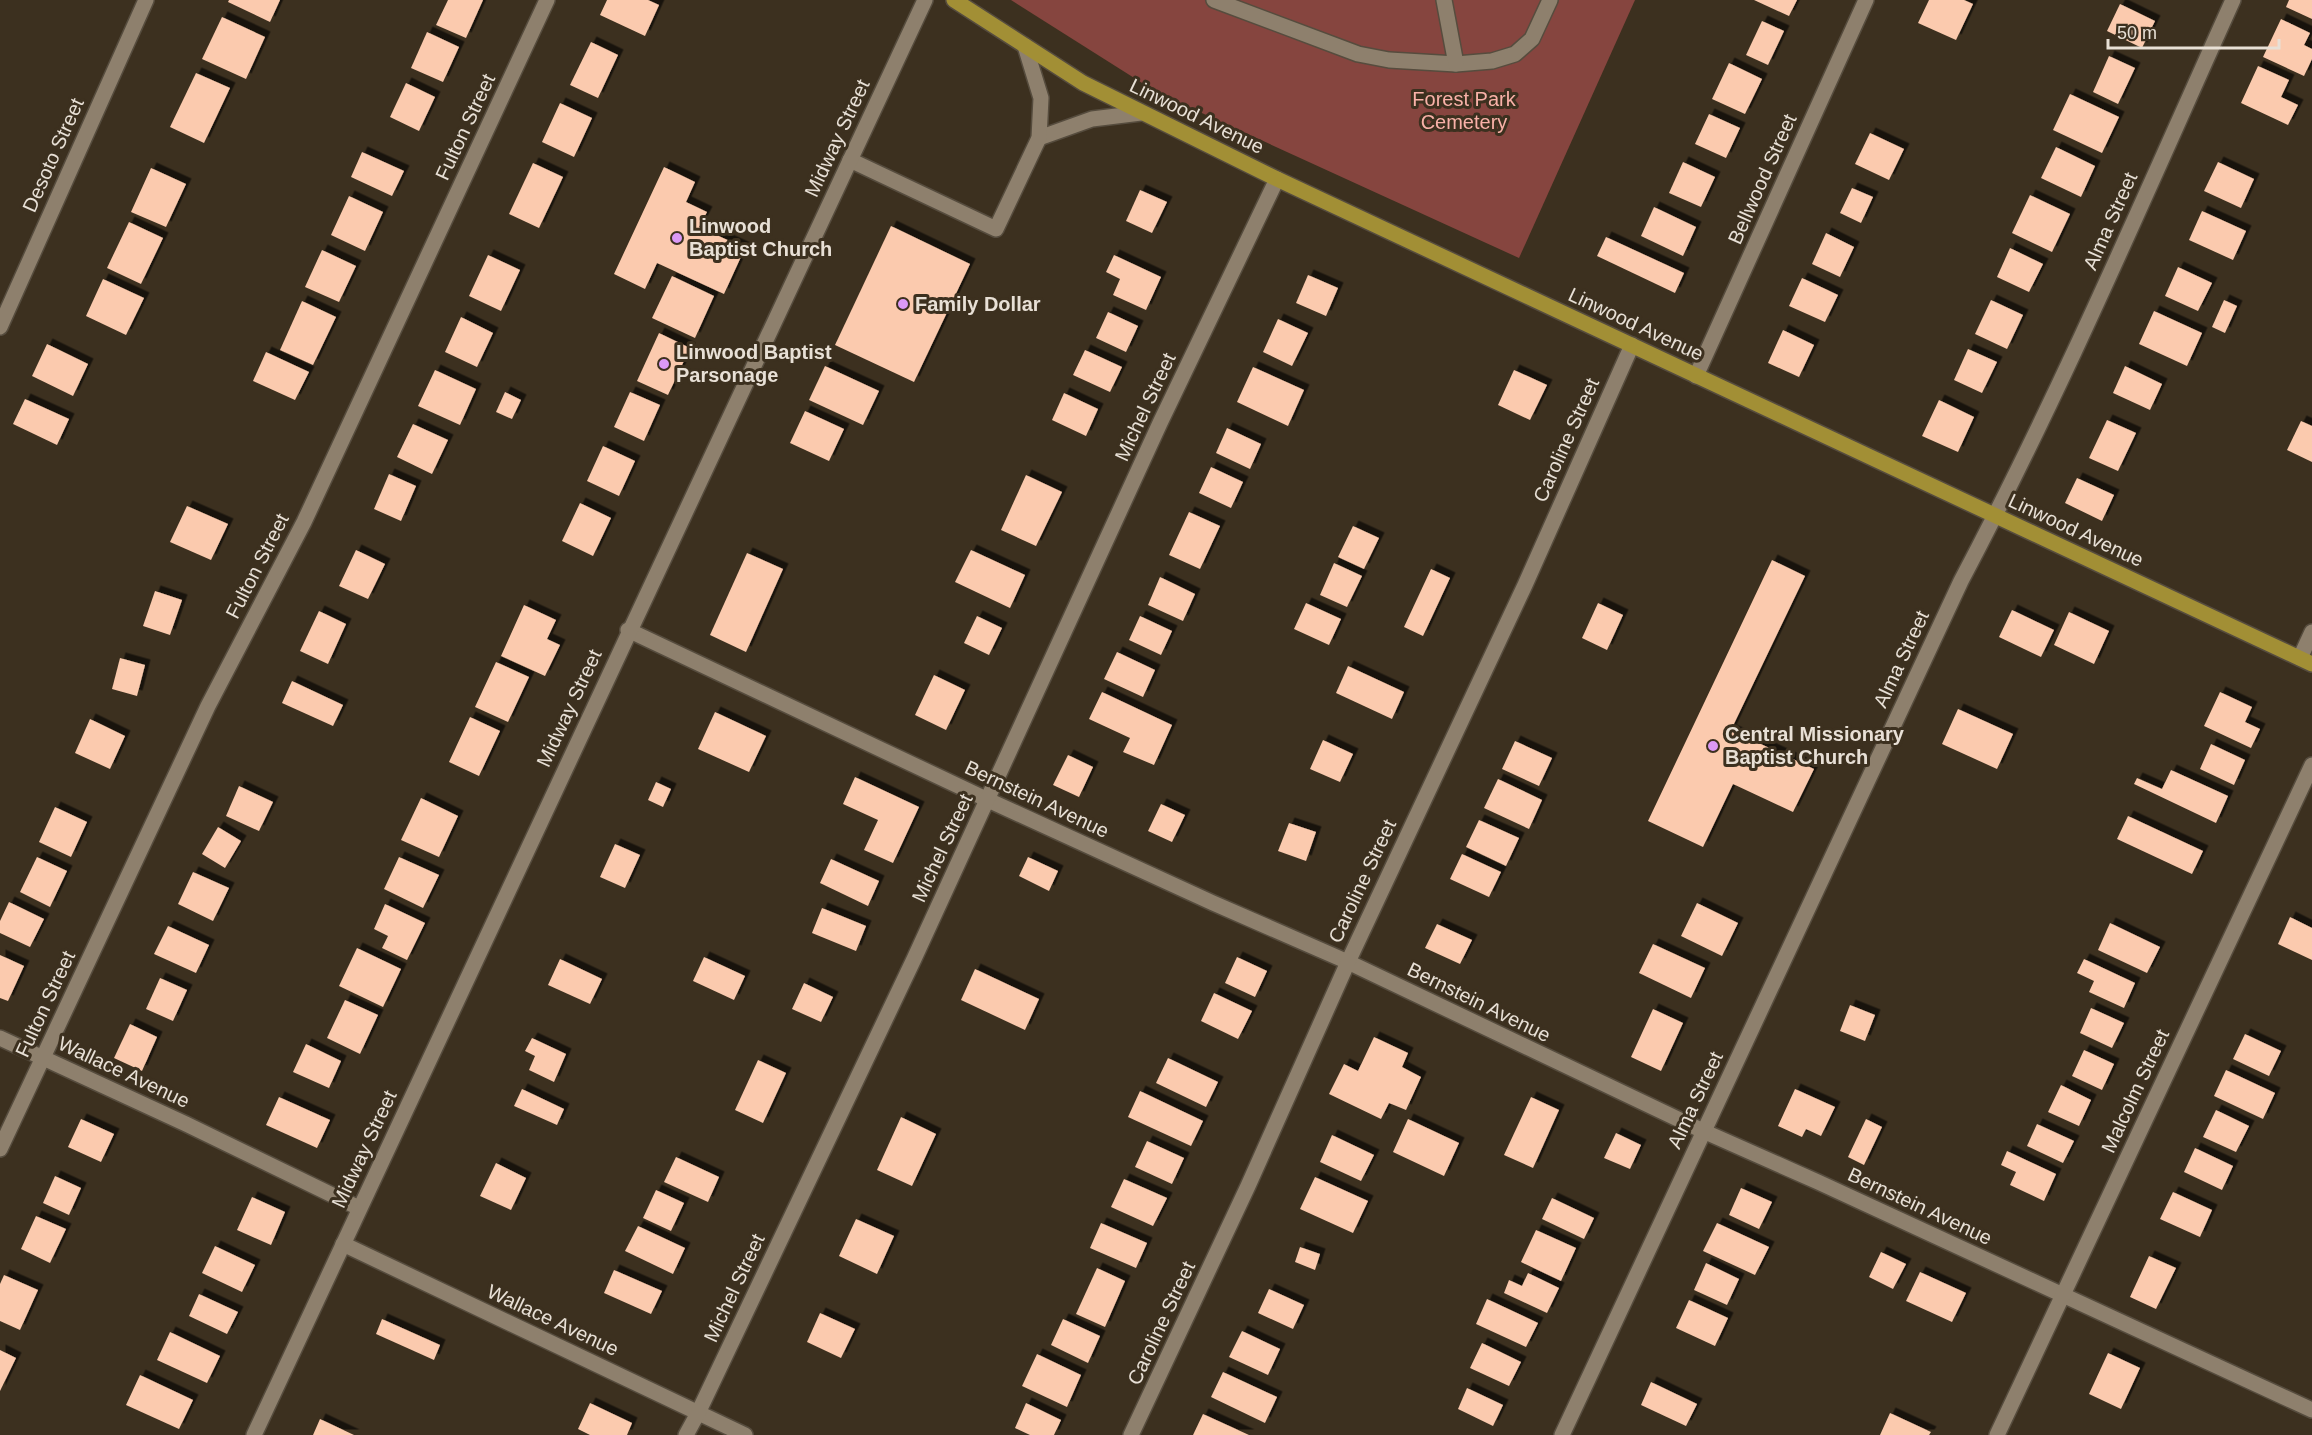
<svg xmlns="http://www.w3.org/2000/svg" width="2312" height="1435" viewBox="0 0 2312 1435" font-family="Helvetica,sans-serif">
  <style>
    .green { fill: #86453f }
    .building { fill: #fbcaae; filter: url(#shadow) }
    .lines { fill: none; stroke-linecap: round; stroke-linejoin: round }
    .minor-casing { stroke: #564c3e; stroke-width: 18 }
    .major-casing { stroke: #564c3e; stroke-width: 18 }
    .minor { stroke: #8e806d; stroke-width: 15 }
    .major { stroke: #a28f35; stroke-width: 15 }
    .poi-dot { fill: #db99f6; stroke: #3c301f; stroke-width: 2 }
    .labels { text-anchor: middle; dominant-baseline: central; stroke-width: 6; stroke-linejoin: round; paint-order: stroke }
    .park-label { font-size: 20px; fill: #f9b1a8; stroke: #3c301f }
    .street-label { font-size: 20px; fill: #e8e0d6; stroke: #3c301f }
    .poi-label { font-size: 20px; font-weight: bold; fill: #e8e0d6; stroke: #3c301f; text-anchor: start }
  </style>
  <defs>
    <filter id="shadow"><feDropShadow dx="5.5" dy="-5.5" stdDeviation="0" flood-color="#0009"/></filter>
  </defs>
  <rect width="100%" height="100%" fill="#3c301f"/>
  <polygon class="green" points="1011,0 1635,0 1519,258 1158,93"/>
  <g class="building">
    <polygon points="229,0 280,0 270,22 228,2"/>
    <polygon points="448,0 483,0 466,38 436,25"/>
    <polygon points="607,0 648,0 659,5 645,36 600,15"/>
    <polygon points="1754,0 1797,0 1789,16"/>
    <polygon points="1929,0 1964,0 1973,4 1956,40 1918,23"/>
    <polygon points="2289,0 2312,0 2312,19 2286,7"/>
    <polygon points="2120,4 2155,21 2142,48 2107,31"/>
    <polygon points="222,17 265,37 246,79 202,59"/>
    <polygon points="2281,19 2310,33 2304,45 2312,49 2312,59 2304,76 2263,57"/>
    <polygon points="1762,21 1784,31 1768,65 1746,55"/>
    <polygon points="427,32 459,47 443,82 411,68"/>
    <polygon points="591,42 618,55 598,98 570,85"/>
    <polygon points="2109,56 2135,68 2118,104 2093,92"/>
    <polygon points="1729,63 1762,79 1745,114 1712,99"/>
    <polygon points="2258,66 2289,80 2281,97 2298,105 2288,125 2241,103"/>
    <polygon points="196,73 230,88 204,143 170,127"/>
    <polygon points="406,83 435,97 419,131 390,117"/>
    <polygon points="2070,94 2119,117 2102,153 2053,130"/>
    <polygon points="560,103 592,118 574,157 542,142"/>
    <polygon points="1709,114 1740,128 1726,158 1695,144"/>
    <polygon points="1870,133 1904,149 1889,180 1855,164"/>
    <polygon points="2056,147 2095,166 2081,197 2041,178"/>
    <polygon points="362,152 404,171 392,196 351,177"/>
    <polygon points="1683,162 1715,177 1701,207 1669,193"/>
    <polygon points="2218,162 2254,179 2241,208 2204,191"/>
    <polygon points="533,163 563,177 539,228 509,214"/>
    <polygon points="664,167 695,182 686,202 707,212 699,227 745,248 724,294 657,263 645,289 614,274"/>
    <polygon points="151,168 186,184 166,227 131,212"/>
    <polygon points="1852,188 1873,197 1861,223 1840,213"/>
    <polygon points="1140,190 1167,202 1152,233 1126,221"/>
    <polygon points="2030,195 2070,214 2052,252 2012,233"/>
    <polygon points="349,196 383,212 365,251 331,235"/>
    <polygon points="1654,207 1696,227 1683,256 1641,236"/>
    <polygon points="2202,211 2246,231 2233,260 2189,240"/>
    <polygon points="129,222 163,238 141,284 107,268"/>
    <polygon points="891,226 970,264 914,382 835,345"/>
    <polygon points="1826,233 1854,247 1840,277 1812,264"/>
    <polygon points="1606,237 1684,273 1675,293 1597,256"/>
    <polygon points="2010,248 2043,264 2029,292 1997,277"/>
    <polygon points="322,250 356,266 339,302 305,287"/>
    <polygon points="488,255 520,270 501,311 469,296"/>
    <polygon points="1114,255 1161,277 1146,310 1113,295 1120,279 1106,272"/>
    <polygon points="2178,267 2212,283 2198,311 2165,296"/>
    <polygon points="1308,275 1338,288 1326,316 1296,303"/>
    <polygon points="672,276 714,296 695,338 652,318"/>
    <polygon points="1802,278 1838,295 1825,322 1789,306"/>
    <polygon points="103,279 144,298 126,335 86,316"/>
    <polygon points="1991,300 2023,315 2007,349 1975,334"/>
    <polygon points="2224,300 2237,306 2225,333 2212,327"/>
    <polygon points="302,301 336,317 313,365 280,350"/>
    <polygon points="2154,311 2202,333 2187,366 2139,344"/>
    <polygon points="1108,312 1138,326 1126,352 1096,338"/>
    <polygon points="461,317 493,333 477,367 445,352"/>
    <polygon points="1278,319 1308,333 1292,366 1263,352"/>
    <polygon points="1783,330 1814,345 1799,377 1768,363"/>
    <polygon points="659,333 690,348 668,395 637,381"/>
    <polygon points="47,344 88,364 73,396 32,376"/>
    <polygon points="1968,349 1997,362 1982,393 1954,380"/>
    <polygon points="1085,350 1122,367 1110,392 1073,375"/>
    <polygon points="266,352 309,372 295,400 253,381"/>
    <polygon points="825,366 879,391 863,425 809,400"/>
    <polygon points="2125,366 2162,384 2150,410 2113,393"/>
    <polygon points="1253,367 1304,390 1288,426 1237,402"/>
    <polygon points="435,370 476,389 460,425 418,406"/>
    <polygon points="1514,370 1547,385 1530,420 1498,405"/>
    <polygon points="505,392 521,400 512,419 496,412"/>
    <polygon points="630,392 660,405 644,441 614,427"/>
    <polygon points="1064,393 1098,409 1086,436 1052,420"/>
    <polygon points="25,399 69,419 57,445 13,424"/>
    <polygon points="1939,400 1974,417 1958,452 1922,436"/>
    <polygon points="805,411 844,429 829,461 790,443"/>
    <polygon points="2107,420 2136,433 2118,471 2089,458"/>
    <polygon points="2301,421 2312,426 2312,462 2287,450"/>
    <polygon points="413,424 448,440 432,474 397,457"/>
    <polygon points="1227,428 1261,444 1250,469 1216,453"/>
    <polygon points="603,446 635,461 619,496 587,481"/>
    <polygon points="1211,467 1243,482 1231,508 1199,493"/>
    <polygon points="389,474 416,486 401,521 374,509"/>
    <polygon points="1026,475 1062,492 1036,546 1001,530"/>
    <polygon points="2077,478 2114,495 2102,521 2065,503"/>
    <polygon points="580,503 611,518 593,556 562,541"/>
    <polygon points="187,506 228,524 211,560 170,542"/>
    <polygon points="1189,512 1220,526 1200,569 1169,555"/>
    <polygon points="1353,526 1379,538 1364,569 1338,557"/>
    <polygon points="356,550 385,564 368,599 339,586"/>
    <polygon points="971,550 1025,575 1010,608 955,582"/>
    <polygon points="747,553 783,569 746,652 710,635"/>
    <polygon points="1772,560 1805,576 1731,730 1814,769 1793,812 1733,784 1703,847 1648,821"/>
    <polygon points="1334,563 1362,576 1347,607 1320,595"/>
    <polygon points="1431,569 1450,578 1423,636 1404,627"/>
    <polygon points="1160,577 1195,594 1183,621 1148,605"/>
    <polygon points="155,591 182,600 170,635 143,626"/>
    <polygon points="1306,603 1341,619 1329,645 1294,629"/>
    <polygon points="1598,603 1623,615 1607,650 1582,638"/>
    <polygon points="524,605 556,620 547,639 560,645 545,676 501,656"/>
    <polygon points="2012,610 2054,630 2041,657 1999,637"/>
    <polygon points="319,611 346,624 328,664 300,651"/>
    <polygon points="2069,612 2109,631 2094,664 2054,645"/>
    <polygon points="977,616 1002,628 989,655 964,643"/>
    <polygon points="1140,616 1172,631 1161,655 1129,640"/>
    <polygon points="1117,652 1155,670 1143,697 1104,679"/>
    <polygon points="120,658 145,665 137,696 112,689"/>
    <polygon points="496,662 529,677 508,722 475,707"/>
    <polygon points="1348,666 1404,692 1392,719 1336,693"/>
    <polygon points="934,675 965,690 946,730 915,715"/>
    <polygon points="292,681 343,705 333,726 282,703"/>
    <polygon points="1102,692 1172,725 1154,765 1123,752 1130,738 1089,719"/>
    <polygon points="2220,692 2252,707 2245,722 2260,729 2251,748 2204,726"/>
    <polygon points="1958,709 2013,734 1997,769 1942,744"/>
    <polygon points="715,712 766,736 749,772 698,749"/>
    <polygon points="470,717 500,731 479,776 449,762"/>
    <polygon points="90,719 125,736 110,769 75,753"/>
    <polygon points="1323,740 1353,754 1340,782 1310,769"/>
    <polygon points="1515,741 1552,758 1539,786 1502,769"/>
    <polygon points="2211,744 2245,760 2234,785 2200,769"/>
    <polygon points="1068,755 1093,767 1079,797 1053,785"/>
    <polygon points="2171,770 2228,796 2216,823 2134,784 2137,778 2162,789"/>
    <polygon points="855,777 919,807 893,863 864,850 878,820 843,804"/>
    <polygon points="1498,779 1542,800 1529,829 1484,808"/>
    <polygon points="656,782 671,789 663,807 648,800"/>
    <polygon points="239,786 273,802 259,831 226,816"/>
    <polygon points="421,798 458,816 439,857 401,840"/>
    <polygon points="1161,804 1185,815 1172,842 1148,831"/>
    <polygon points="55,807 87,822 71,857 39,842"/>
    <polygon points="2128,816 2203,851 2192,874 2117,839"/>
    <polygon points="1479,820 1519,838 1506,866 1466,847"/>
    <polygon points="1289,823 1316,832 1306,861 1278,851"/>
    <polygon points="218,827 241,841 225,868 202,854"/>
    <polygon points="615,844 640,855 625,888 600,877"/>
    <polygon points="1462,854 1501,872 1489,897 1450,879"/>
    <polygon points="37,857 67,871 50,907 20,892"/>
    <polygon points="399,857 439,875 423,908 384,889"/>
    <polygon points="1028,857 1058,871 1049,891 1019,876"/>
    <polygon points="831,859 879,881 868,906 820,883"/>
    <polygon points="193,872 229,888 213,921 178,904"/>
    <polygon points="9,902 44,919 30,947 0,933 0,921"/>
    <polygon points="1697,903 1738,923 1722,956 1681,936"/>
    <polygon points="385,904 425,923 407,960 382,948 388,936 374,929"/>
    <polygon points="822,908 866,926 856,951 812,933"/>
    <polygon points="2290,917 2312,928 2312,960 2278,944"/>
    <polygon points="2110,923 2160,947 2147,973 2098,950"/>
    <polygon points="1437,924 1472,940 1460,964 1425,948"/>
    <polygon points="168,926 209,945 196,973 154,954"/>
    <polygon points="1653,944 1705,968 1691,998 1639,973"/>
    <polygon points="357,948 401,969 383,1007 339,986"/>
    <polygon points="0,955 24,966 8,1001 0,998"/>
    <polygon points="704,957 745,976 734,1000 693,981"/>
    <polygon points="1237,957 1267,971 1255,997 1225,983"/>
    <polygon points="560,959 602,979 590,1004 548,985"/>
    <polygon points="2084,959 2135,983 2124,1008 2089,992 2094,981 2077,973"/>
    <polygon points="975,969 1039,999 1025,1030 961,1000"/>
    <polygon points="160,978 187,990 173,1021 146,1009"/>
    <polygon points="804,983 833,997 821,1022 792,1009"/>
    <polygon points="1214,993 1252,1011 1238,1039 1201,1021"/>
    <polygon points="345,1000 378,1015 360,1054 327,1038"/>
    <polygon points="1850,1005 1875,1015 1865,1041 1840,1031"/>
    <polygon points="2091,1008 2124,1023 2112,1048 2080,1033"/>
    <polygon points="1653,1009 1683,1023 1661,1071 1631,1057"/>
    <polygon points="130,1024 157,1037 142,1071 114,1058"/>
    <polygon points="2245,1034 2281,1051 2269,1076 2233,1059"/>
    <polygon points="1374,1037 1408,1053 1402,1067 1421,1077 1406,1110 1389,1103 1381,1119 1329,1094 1344,1064 1358,1071"/>
    <polygon points="532,1038 566,1054 554,1082 529,1070 535,1056 525,1051"/>
    <polygon points="306,1044 341,1061 329,1088 293,1072"/>
    <polygon points="2084,1050 2114,1064 2102,1090 2072,1076"/>
    <polygon points="1168,1058 1218,1082 1206,1107 1156,1083"/>
    <polygon points="758,1060 786,1073 763,1123 735,1110"/>
    <polygon points="2226,1070 2275,1093 2263,1119 2214,1096"/>
    <polygon points="2061,1085 2091,1100 2079,1126 2048,1112"/>
    <polygon points="522,1089 564,1109 557,1125 514,1106"/>
    <polygon points="1795,1089 1835,1107 1821,1136 1806,1129 1802,1137 1778,1126"/>
    <polygon points="1140,1091 1203,1121 1191,1146 1128,1117"/>
    <polygon points="279,1097 330,1120 317,1148 266,1125"/>
    <polygon points="1531,1097 1559,1110 1533,1168 1504,1155"/>
    <polygon points="2216,1110 2249,1126 2236,1152 2203,1137"/>
    <polygon points="901,1117 936,1134 912,1186 877,1170"/>
    <polygon points="81,1119 114,1134 101,1162 68,1147"/>
    <polygon points="1408,1119 1459,1143 1444,1176 1393,1152"/>
    <polygon points="1866,1119 1882,1127 1864,1165 1848,1157"/>
    <polygon points="2037,1124 2074,1141 2063,1163 2027,1146"/>
    <polygon points="1616,1133 1641,1145 1630,1169 1604,1158"/>
    <polygon points="1332,1135 1374,1155 1361,1181 1320,1162"/>
    <polygon points="1147,1141 1184,1158 1172,1184 1135,1167"/>
    <polygon points="2195,1148 2233,1166 2222,1190 2184,1172"/>
    <polygon points="2007,1151 2056,1174 2044,1201 2010,1185 2016,1172 2001,1165"/>
    <polygon points="676,1157 719,1177 708,1202 664,1182"/>
    <polygon points="496,1163 526,1178 511,1210 480,1196"/>
    <polygon points="55,1176 81,1188 69,1215 43,1203"/>
    <polygon points="1315,1177 1368,1201 1353,1233 1300,1209"/>
    <polygon points="1124,1179 1167,1198 1153,1226 1111,1207"/>
    <polygon points="1741,1188 1772,1202 1759,1229 1729,1215"/>
    <polygon points="656,1190 684,1203 671,1231 643,1218"/>
    <polygon points="2173,1192 2212,1210 2200,1237 2160,1219"/>
    <polygon points="252,1197 285,1212 271,1245 237,1230"/>
    <polygon points="1552,1198 1594,1218 1584,1239 1542,1219"/>
    <polygon points="36,1216 66,1229 50,1263 21,1249"/>
    <polygon points="856,1219 894,1236 877,1274 839,1256"/>
    <polygon points="1101,1223 1147,1243 1136,1268 1090,1248"/>
    <polygon points="1717,1223 1769,1247 1755,1275 1703,1251"/>
    <polygon points="638,1226 685,1248 673,1274 625,1251"/>
    <polygon points="1536,1230 1576,1248 1561,1281 1521,1262"/>
    <polygon points="215,1246 255,1265 242,1292 202,1273"/>
    <polygon points="1300,1247 1320,1254 1315,1270 1295,1262"/>
    <polygon points="1881,1252 1906,1264 1893,1289 1869,1277"/>
    <polygon points="2149,1256 2176,1268 2156,1309 2130,1297"/>
    <polygon points="1706,1263 1739,1279 1727,1305 1694,1290"/>
    <polygon points="1097,1268 1125,1281 1105,1327 1076,1314"/>
    <polygon points="614,1270 662,1291 651,1314 604,1293"/>
    <polygon points="1920,1272 1966,1293 1952,1322 1906,1301"/>
    <polygon points="1528,1273 1559,1288 1547,1313 1504,1293 1509,1280 1522,1286"/>
    <polygon points="4,1275 38,1290 20,1330 0,1321 0,1284"/>
    <polygon points="1269,1289 1304,1305 1293,1329 1258,1313"/>
    <polygon points="199,1294 238,1312 227,1334 189,1316"/>
    <polygon points="1487,1299 1538,1323 1526,1347 1476,1324"/>
    <polygon points="1689,1300 1728,1318 1715,1346 1676,1328"/>
    <polygon points="820,1313 855,1329 841,1358 807,1342"/>
    <polygon points="382,1319 440,1345 434,1360 376,1334"/>
    <polygon points="1063,1319 1100,1336 1088,1363 1051,1345"/>
    <polygon points="1242,1331 1280,1349 1268,1375 1229,1357"/>
    <polygon points="170,1332 220,1356 207,1383 157,1360"/>
    <polygon points="1482,1343 1521,1362 1509,1386 1470,1368"/>
    <polygon points="0,1350 16,1358 0,1391"/>
    <polygon points="2108,1353 2140,1368 2121,1409 2089,1394"/>
    <polygon points="1037,1354 1081,1375 1067,1407 1022,1386"/>
    <polygon points="1223,1372 1277,1397 1265,1423 1211,1397"/>
    <polygon points="140,1375 193,1400 179,1429 126,1405"/>
    <polygon points="1651,1382 1697,1404 1686,1426 1641,1405"/>
    <polygon points="1467,1388 1503,1405 1493,1426 1458,1409"/>
    <polygon points="590,1403 632,1423 627,1435 590,1435 578,1429"/>
    <polygon points="1026,1403 1061,1420 1054,1435 1030,1435 1015,1428"/>
    <polygon points="1890,1413 1931,1432 1929,1435 1880,1435"/>
    <polygon points="1203,1414 1249,1435 1193,1435"/>
    <polygon points="320,1419 354,1435 313,1435"/>
  </g>
  <g class="lines">
    <g class="minor-casing">
      <g id="minor">
        <polyline points="1214,0 1358,54 1389,60 1456,64 1492,61 1515,54 1532,39 1550,0"/>
        <polyline points="1444,0 1456,64"/>
        <polyline points="1039,138 1092,119 1141,113"/>
        <polyline points="850,160 996,229 1039,138 1041,98 1025,46"/>
        <polyline points="0,327 146,0"/>
        <polyline points="1696,376 1866,0"/>
        <polyline points="628,630 988,800 1213,903 1348,962 1703,1131 1818,1182 2312,1410"/>
        <polyline points="2300,658 2312,632"/>
        <polyline points="0,1038 186,1124 359,1208"/>
        <polyline points="0,1149 208,706 304,522 547,0"/>
        <polyline points="343,1244 745,1435"/>
        <polyline points="254,1435 925,0"/>
        <polyline points="686,1435 698,1413 914,959 1160,423 1277,179"/>
        <polyline points="1131,1435 1248,1186 1348,962 1525,585 1632,345"/>
        <path d="M1562,1435L1961,581C2061,392 2145,195 2233,0"/>
        <polyline points="1997,1435 2312,765"/>
      </g>
    </g>
    <g class="major-casing">
      <polyline id="major" points="954,0 1083,83 1277,179 2312,664"/>
    </g>
    <use href="#minor" class="minor"/>
    <use href="#major" class="major"/>
  </g>
  <g class="poi-dot">
    <circle cx="677" cy="238" r="6"/>
    <circle cx="903" cy="304" r="6"/>
    <circle cx="664" cy="364" r="6"/>
    <circle cx="1713" cy="746" r="6"/>
  </g>
  <g class="labels">
    <g class="park-label">
      <text x="1464" y="99">Forest Park<tspan x="1464" dy="23">Cemetery</tspan></text>
    </g>
    <g class="street-label">
      <text transform="translate(1197 116) rotate(26)">Linwood Avenue</text>
      <text transform="translate(465 127) rotate(-65)">Fulton Street</text>
      <text transform="translate(837 138) rotate(-65)">Midway Street</text>
      <text transform="translate(53 155) rotate(-66)">Desoto Street</text>
      <text transform="translate(1762 179) rotate(-66)">Bellwood Street</text>
      <text transform="translate(2110 221) rotate(-66)">Alma Street</text>
      <text transform="translate(1636 324) rotate(25)">Linwood Avenue</text>
      <text transform="translate(1145 407) rotate(-65)">Michel Street</text>
      <text transform="translate(1566 440) rotate(-66)">Caroline Street</text>
      <text transform="translate(2076 530) rotate(25)">Linwood Avenue</text>
      <text transform="translate(257 566) rotate(-63)">Fulton Street</text>
      <text transform="translate(1901 659) rotate(-65)">Alma Street</text>
      <text transform="translate(569 708) rotate(-65)">Midway Street</text>
      <text transform="translate(1037 799) rotate(25)">Bernstein Avenue</text>
      <text transform="translate(942 848) rotate(-65)">Michel Street</text>
      <text transform="translate(1362 881) rotate(-65)">Caroline Street</text>
      <text transform="translate(1479 1002) rotate(26)">Bernstein Avenue</text>
      <text transform="translate(45 1004) rotate(-65)">Fulton Street</text>
      <text transform="translate(124 1072) rotate(25)">Wallace Avenue</text>
      <text transform="translate(2135 1091) rotate(-65)">Malcolm Street</text>
      <text transform="translate(1695 1100) rotate(-65)">Alma Street</text>
      <text transform="translate(364 1149) rotate(-65)">Midway Street</text>
      <text transform="translate(1920 1206) rotate(25)">Bernstein Avenue</text>
      <text transform="translate(734 1288) rotate(-65)">Michel Street</text>
      <text transform="translate(553 1320) rotate(25)">Wallace Avenue</text>
      <text transform="translate(1161 1323) rotate(-65)">Caroline Street</text>
    </g>
    <g class="poi-label">
      <text x="689" y="226">Linwood<tspan x="689" dy="23">Baptist Church</tspan></text>
      <text x="915" y="304">Family Dollar</text>
      <text x="676" y="352">Linwood Baptist<tspan x="676" dy="23">Parsonage</tspan></text>
      <text x="1725" y="734">Central Missionary<tspan x="1725" dy="23">Baptist Church</tspan></text>
    </g>
  </g>
  <path d="M2108 39v9h171v-9" fill="none" stroke="#e8e0d6" stroke-width="3"/>
  <text x="2117" y="39" font-size="18" fill="#e8e0d6" stroke="#3c301f" stroke-width="4.5" paint-order="stroke">50 m</text>
</svg>
